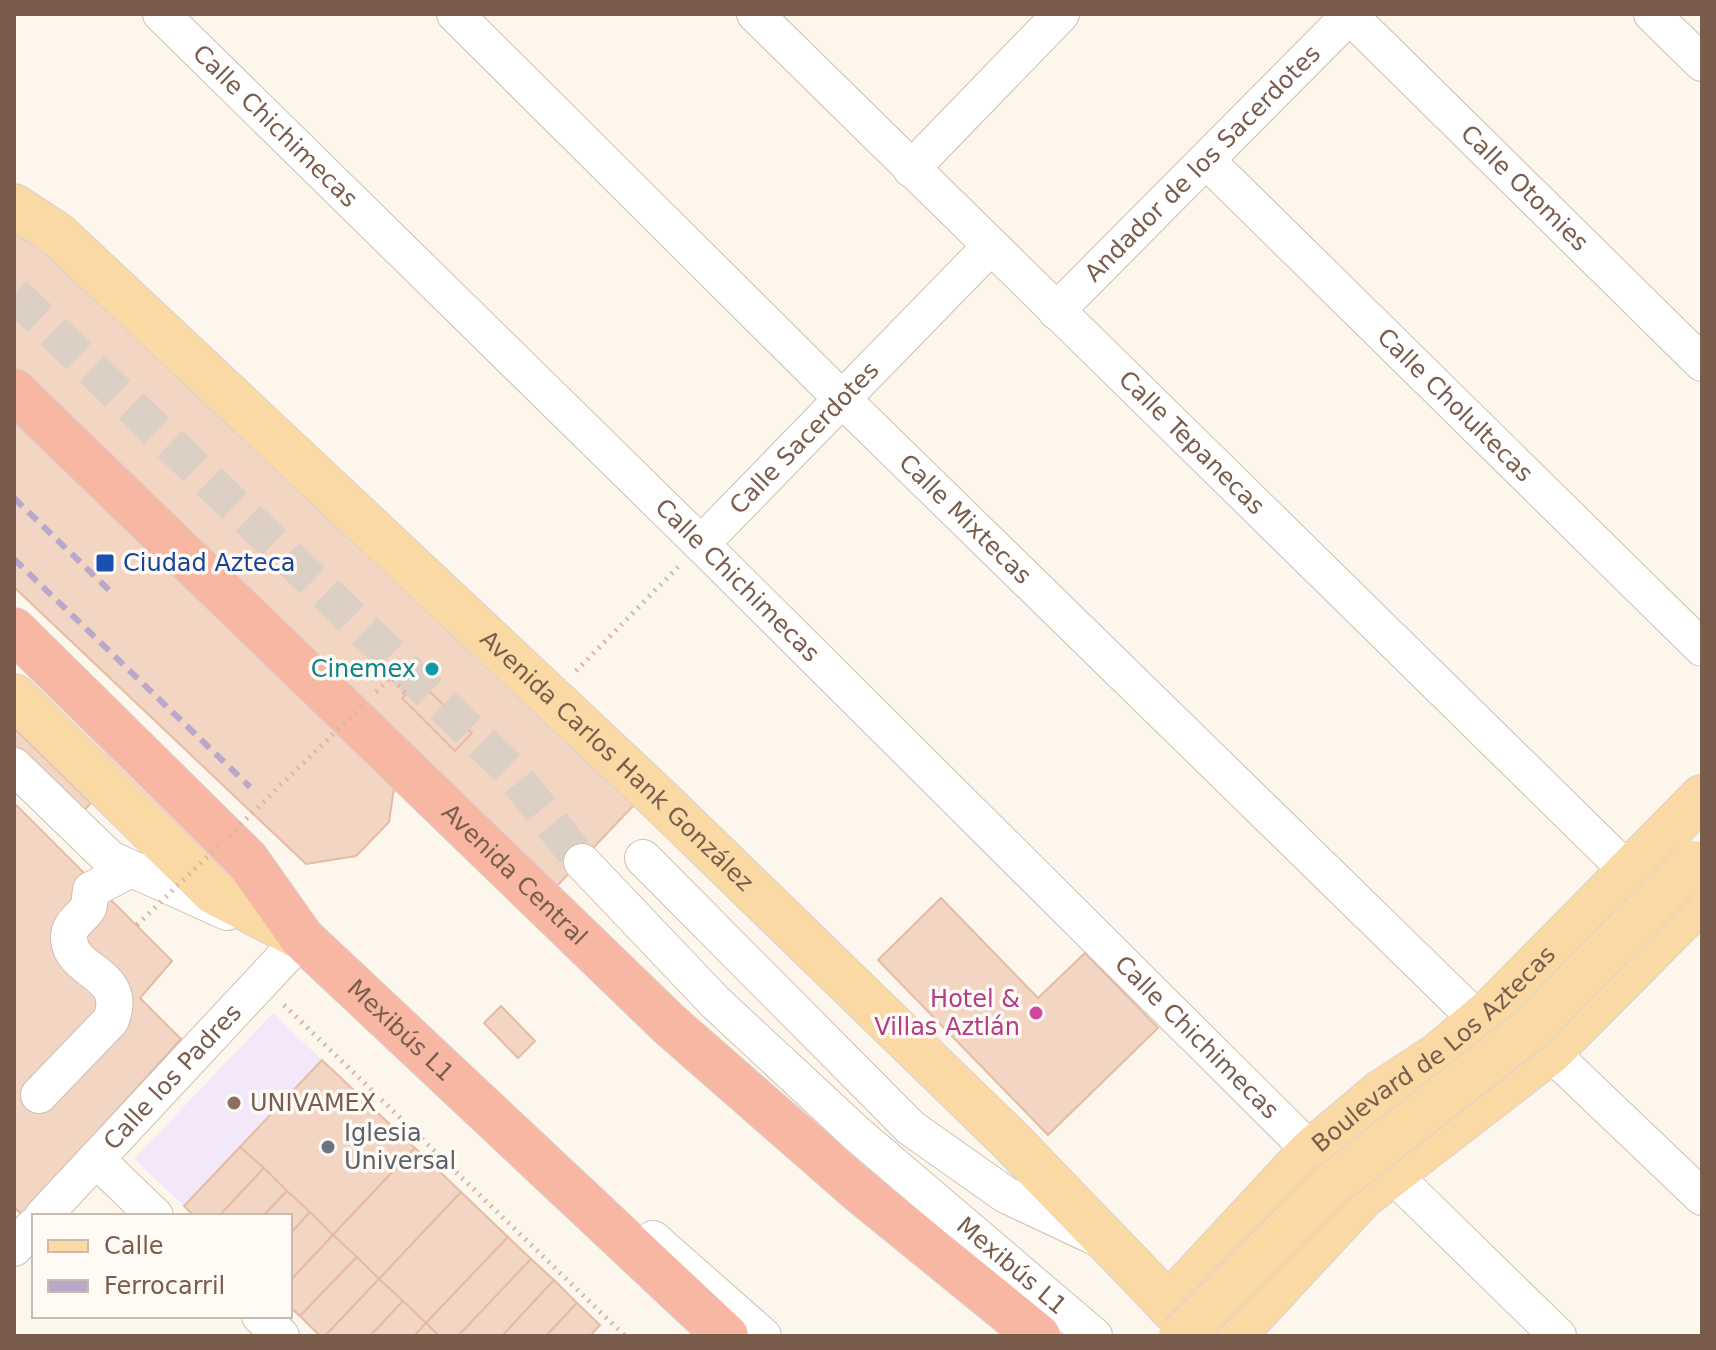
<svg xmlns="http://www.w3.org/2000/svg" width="1716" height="1350" viewBox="0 0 1716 1350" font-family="'DejaVu Sans',sans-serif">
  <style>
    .education { fill: #f3e8fa }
    .building { fill: #f3d5c3; stroke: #e6bba3; stroke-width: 2 }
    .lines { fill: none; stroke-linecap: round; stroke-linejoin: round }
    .minor-tunnel { stroke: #dcd0c4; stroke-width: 36; stroke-dasharray: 36 18; stroke-linecap: butt }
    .minor-casing { stroke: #d1beb0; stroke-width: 38 }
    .major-casing { stroke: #dad1cd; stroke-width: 46 }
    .highway-casing { stroke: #dad1cd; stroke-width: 46 }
    .path { stroke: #d9b8a5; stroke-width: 5; stroke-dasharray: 2 6; stroke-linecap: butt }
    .minor { stroke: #fff; stroke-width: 36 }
    .major { stroke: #fbd9a5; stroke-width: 44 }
    .highway { stroke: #f7b7a3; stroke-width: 44 }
    .rail { stroke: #b9a8c9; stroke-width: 6; stroke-dasharray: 12 8; stroke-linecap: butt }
    .major-bridge-casing { stroke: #dad1cd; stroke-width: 46; stroke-linecap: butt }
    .path-bridge { stroke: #d9b8a5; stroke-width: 5; stroke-dasharray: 2 6; stroke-linecap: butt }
    .major-bridge { stroke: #fbd9a5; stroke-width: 44 }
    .transit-dot { fill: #1a4fb4; stroke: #fffaf3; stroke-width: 3 }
    .culture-dot { fill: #0f9aa8; stroke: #fffaf3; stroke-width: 3 }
    .hotel-dot { fill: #d1479c; stroke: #fffaf3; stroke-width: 3 }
    .education-dot { fill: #8d6e63; stroke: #fffaf3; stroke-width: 3 }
    .worship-dot { fill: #6b7280; stroke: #fffaf3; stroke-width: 3 }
    .labels { text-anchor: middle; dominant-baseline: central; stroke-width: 7; stroke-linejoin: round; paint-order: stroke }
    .street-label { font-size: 24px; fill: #7a5c4d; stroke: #fffaf3 }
    .transit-label { font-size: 24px; fill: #164399; stroke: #fffaf3; text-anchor: start }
    .culture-label { font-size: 24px; fill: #0d838f; stroke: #fffaf3; text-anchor: end }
    .hotel-label { font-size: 24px; fill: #b23c85; stroke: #fffaf3; text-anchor: end }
    .education-label { font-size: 24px; fill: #785e54; stroke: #fffaf3; text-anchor: start }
    .worship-label { font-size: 24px; fill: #5b616d; stroke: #fffaf3; text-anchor: start }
  </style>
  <rect width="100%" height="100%" fill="#fdf6ec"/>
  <polygon class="education" points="273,1013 322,1060 184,1206 134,1159"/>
  <g class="building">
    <polygon points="14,209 634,805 552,891 14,374"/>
    <polygon points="14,407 396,775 389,822 356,856 306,864 14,587"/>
    <polygon points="419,681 472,733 455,751 402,698"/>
    <polygon points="14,728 91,803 72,823 14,766"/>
    <polygon points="14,803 172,961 140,998 181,1039 22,1215 14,1207"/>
    <polygon points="941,898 1038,998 1085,953 1158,1028 1048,1135 878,960"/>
    <polygon points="501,1006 535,1041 518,1058 484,1023"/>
    <polygon points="322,1060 415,1148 333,1235 240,1147"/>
    <polygon points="240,1147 264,1168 219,1216 194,1216 184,1206"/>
    <polygon points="415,1148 461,1192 379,1279 333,1235"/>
    <polygon points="264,1168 287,1191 263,1216 219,1216"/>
    <polygon points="287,1191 310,1212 290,1234 290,1216 263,1216"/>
    <polygon points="461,1192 508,1237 426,1323 379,1279"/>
    <polygon points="310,1212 333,1235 290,1281 290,1234"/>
    <polygon points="333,1235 357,1257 300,1316 290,1307 290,1281"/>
    <polygon points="508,1237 531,1259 458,1336 439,1336 426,1323"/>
    <polygon points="357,1257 379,1279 325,1336 320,1336 300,1316"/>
    <polygon points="531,1259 554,1280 502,1336 458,1336"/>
    <polygon points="379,1279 403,1301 370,1336 325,1336"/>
    <polygon points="554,1280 577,1303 546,1336 502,1336"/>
    <polygon points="403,1301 426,1323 414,1336 370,1336"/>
    <polygon points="577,1303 600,1325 590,1336 546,1336"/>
    <polygon points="426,1323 439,1336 414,1336"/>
  </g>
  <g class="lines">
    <polyline class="minor-tunnel" points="14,294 508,768 582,862"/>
    <g class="minor-casing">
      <g id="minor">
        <path id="s1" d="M161,14L701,544L1311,1151"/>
        <path id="s2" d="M455,14L840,397L1479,1021"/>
        <path id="s3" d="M755,14L1629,872"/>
        <path id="s4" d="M1348,14L1702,363"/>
        <polyline points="1652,14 1702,63"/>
        <path id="s5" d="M1207,161L1702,648"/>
        <polyline points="911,169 1061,14"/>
        <path id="s6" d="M1056,311L1349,16"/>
        <path id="s7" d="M701,544L990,247"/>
        <polyline points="14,766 110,859 227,912"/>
        <polyline points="643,858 911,1128 1006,1195 1104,1241"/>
        <path id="s8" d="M582,862L715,1002L857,1134L1094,1336"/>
        <polyline points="1550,1052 1702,1197"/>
        <path d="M39,1095L111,1020C129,972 71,974 69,939C68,924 81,919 88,908C90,904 90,895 91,890L131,869"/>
        <polyline points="96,1159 155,1216"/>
        <polyline points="1390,1172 1558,1336"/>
        <path id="s9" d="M43,1216L302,938"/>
        <polyline points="653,1239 763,1336"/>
        <polyline points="14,1248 34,1226"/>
        <polyline points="260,1316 281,1336"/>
      </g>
    </g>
    <g class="major-casing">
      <g id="major">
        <path id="s10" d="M14,206L58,235L662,802L1010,1140L1199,1336"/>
        <polyline points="14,696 214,892 302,938"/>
        <path id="s11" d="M1168,1305L1311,1151L1380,1093L1438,1055L1499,1003L1702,797"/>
        <polyline points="1233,1336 1362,1197 1550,1052 1702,899"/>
      </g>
    </g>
    <g class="highway-casing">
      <g id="highway">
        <path id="s12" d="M14,391L670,1025L861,1192L1038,1336"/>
        <path id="s13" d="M14,630L247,860L302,938L726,1336"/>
      </g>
    </g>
    <g class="path">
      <polyline points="576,671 678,567"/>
      <polyline points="376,692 391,677 406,694"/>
      <polyline points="284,1005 625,1336"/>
    </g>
    <use href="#minor" class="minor"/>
    <use href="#major" class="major"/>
    <use href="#highway" class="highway"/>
    <g class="rail">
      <polyline points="14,498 110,591"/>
      <polyline points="14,559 250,787"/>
    </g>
    <g class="major-bridge-casing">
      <polyline id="major-bridge" points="1181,1336 1330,1186 1530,1029 1693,863"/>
    </g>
    <polyline class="path-bridge" points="137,925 363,705"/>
    <use href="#major-bridge" class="major-bridge"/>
  </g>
  <rect class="transit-dot" x="95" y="553" width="20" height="20" rx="4"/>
  <circle class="culture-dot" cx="432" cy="669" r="8"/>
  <circle class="hotel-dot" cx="1036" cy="1013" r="8"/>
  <circle class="education-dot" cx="234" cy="1103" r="8"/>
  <circle class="worship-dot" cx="328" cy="1147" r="8"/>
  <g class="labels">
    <g class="street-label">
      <text stroke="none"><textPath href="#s1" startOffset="160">Calle Chichimecas</textPath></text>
      <text stroke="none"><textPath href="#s6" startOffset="208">Andador de los Sacerdotes</textPath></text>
      <text stroke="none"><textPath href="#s4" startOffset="248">Calle Otomies</textPath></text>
      <text stroke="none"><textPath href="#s5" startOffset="348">Calle Cholultecas</textPath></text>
      <text stroke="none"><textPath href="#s7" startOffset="148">Calle Sacerdotes</textPath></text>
      <text stroke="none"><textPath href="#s3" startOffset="612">Calle Tepanecas</textPath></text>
      <text stroke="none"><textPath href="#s2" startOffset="718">Calle Mixtecas</textPath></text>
      <text stroke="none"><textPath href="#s1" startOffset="808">Calle Chichimecas</textPath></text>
      <text stroke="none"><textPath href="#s10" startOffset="820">Avenida Carlos Hank González</textPath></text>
      <text stroke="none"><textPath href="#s12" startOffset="696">Avenida Central</textPath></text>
      <text stroke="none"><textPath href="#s13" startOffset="558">Mexibús L1</textPath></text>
      <text stroke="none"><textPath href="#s1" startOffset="1456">Calle Chichimecas</textPath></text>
      <text stroke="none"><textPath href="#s11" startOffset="370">Boulevard de Los Aztecas</textPath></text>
      <text stroke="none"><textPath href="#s9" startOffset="190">Calle los Padres</textPath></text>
      <text stroke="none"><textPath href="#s8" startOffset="590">Mexibús L1</textPath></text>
    </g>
    <g class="transit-label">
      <text x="123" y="563">Ciudad Azteca</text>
    </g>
    <g class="culture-label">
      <text x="416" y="669">Cinemex</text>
    </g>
    <g class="hotel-label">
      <text x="1020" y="999">Hotel &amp;<tspan x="1020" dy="28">Villas Aztlán</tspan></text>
    </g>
    <g class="education-label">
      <text x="250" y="1103">UNIVAMEX</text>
    </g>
    <g class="worship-label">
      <text x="344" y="1133">Iglesia<tspan x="344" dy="28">Universal</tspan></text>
    </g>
  </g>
  <rect width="1716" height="1350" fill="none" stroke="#7a5c4d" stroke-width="32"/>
  <rect x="32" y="1214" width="260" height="104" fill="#fffaf3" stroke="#cabbb1" stroke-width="2"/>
  <rect x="48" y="1240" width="40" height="12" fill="#fbd9a5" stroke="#cabbb1" stroke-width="2"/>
  <text x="104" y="1254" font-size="24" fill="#7a5c4d">Calle</text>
  <rect x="48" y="1280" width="40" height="12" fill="#b9a8c9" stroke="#cabbb1" stroke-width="2"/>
  <text x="104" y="1294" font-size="24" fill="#7a5c4d">Ferrocarril</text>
</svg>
